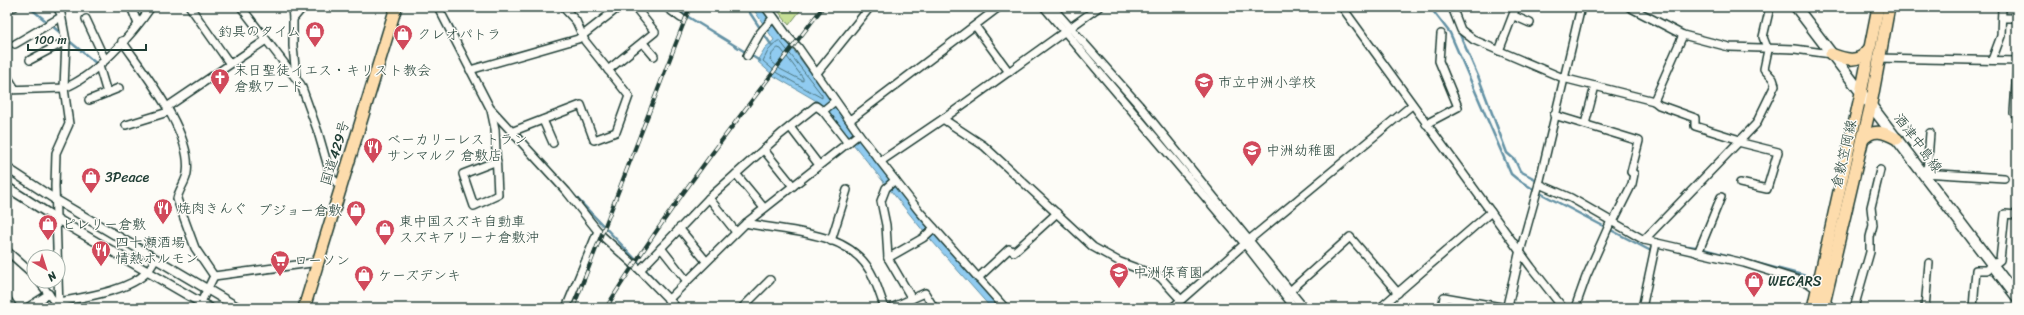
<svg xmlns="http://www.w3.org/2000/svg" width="2024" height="315" viewBox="0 0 2024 315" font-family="Sriracha,'Klee One',sans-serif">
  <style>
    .green { fill: #c6df95; stroke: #728e64 }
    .water { fill: #90cbf0; stroke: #6392a5 }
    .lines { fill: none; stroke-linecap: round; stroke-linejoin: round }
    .shore { stroke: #4c767f; stroke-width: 1 }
    .stream { stroke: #6392a5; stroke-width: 2.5 }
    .minor-casing { stroke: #1f3d34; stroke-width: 10 }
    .tertiary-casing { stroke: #1f3d34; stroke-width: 11 }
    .secondary-casing { stroke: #1f3d34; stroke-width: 13 }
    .primary-casing { stroke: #1f3d34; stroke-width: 14 }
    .trunk-casing { stroke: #1f3d34; stroke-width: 14 }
    .minor { stroke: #fdfcf7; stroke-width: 7 }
    .tertiary { stroke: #fdfcf7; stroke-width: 8 }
    .secondary { stroke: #fdfcf7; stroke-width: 10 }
    .primary { stroke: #fddcac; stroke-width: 11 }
    .trunk { stroke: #fddcac; stroke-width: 11 }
    .rail-casing { stroke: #1f3d34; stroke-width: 4 }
    .rail { stroke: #fdfcf7; stroke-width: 2.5; stroke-dasharray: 8; stroke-linecap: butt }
    .labels { text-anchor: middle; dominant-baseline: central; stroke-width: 3; stroke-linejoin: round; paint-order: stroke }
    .poi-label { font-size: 14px; fill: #1f3d34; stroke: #fdfcf7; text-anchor: start }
    .street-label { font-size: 14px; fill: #1f3d34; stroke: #fdfcf7 }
  </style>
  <rect width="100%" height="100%" fill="#fdfcf7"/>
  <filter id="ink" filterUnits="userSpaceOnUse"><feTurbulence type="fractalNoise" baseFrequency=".025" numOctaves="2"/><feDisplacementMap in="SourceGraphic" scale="8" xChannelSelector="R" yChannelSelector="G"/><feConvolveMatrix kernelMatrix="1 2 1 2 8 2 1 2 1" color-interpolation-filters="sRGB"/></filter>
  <g filter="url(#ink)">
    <polygon class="green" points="775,7 803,7 789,25"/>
    <polygon class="water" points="752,7 761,7 831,100 1001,308 991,308 924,232 820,103 774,76 757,61 765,48 774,40"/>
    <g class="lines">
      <g class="shore">
        <polygon points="778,41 780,41 822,95 822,98 777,73 763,61 768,51"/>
        <polygon points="778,48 781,49 803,78 803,81 780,69 770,60 772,54"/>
      </g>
      <g class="stream">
        <polyline points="29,7 63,35"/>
        <polyline points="672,7 760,61"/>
        <polyline points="746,7 772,46"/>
        <polyline points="1430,7 1450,33 1511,174 1517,179 1533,189"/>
        <polyline points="1448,7 1478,76 1507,153 1515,160 1520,171 1537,180"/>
        <polyline points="449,20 456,34"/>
        <polyline points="140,27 155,7"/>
        <polyline points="68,40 97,64"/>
        <polyline points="572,193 660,285"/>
        <polyline points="1540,193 1651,251"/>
        <polyline points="1680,245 1696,247"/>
        <polyline points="1703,249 1810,277"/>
        <polyline points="1836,305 1838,308"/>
      </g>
      <g class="minor-casing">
        <g id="minor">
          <polyline points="13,7 14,7"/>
          <polyline points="57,7 61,14 66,41 64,88 69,124 56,153 55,186 59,308"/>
          <polyline points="131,7 138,24"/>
          <polyline points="190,7 230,64"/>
          <polyline points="241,7 301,85 318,132 331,177 340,186"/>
          <polyline points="292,7 293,19"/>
          <polyline points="438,7 490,108 567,192 601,235 640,270 677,308"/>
          <polyline points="666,7 681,18"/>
          <polyline points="1044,7 1245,244 1295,308"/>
          <polyline points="1052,7 1139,105 1304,308"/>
          <polyline points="1342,7 1531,267 1563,308"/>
          <polyline points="1452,7 1461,30 1474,40 1563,78 1654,101"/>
          <polyline points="1629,7 1683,35 1729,47 1795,49 1831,54"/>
          <polyline points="1514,16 1530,23"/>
          <polyline points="2002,18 2017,18"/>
          <polyline points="86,19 105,60"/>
          <polyline points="976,27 1009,72"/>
          <polyline points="1683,35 1654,101 1659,105 1695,118 1695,126 1740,140"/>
          <polyline points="787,36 798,47 859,134 919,211 1005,308"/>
          <path d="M122,41C144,73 193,133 187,173C186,182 179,189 177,199L195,248L214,276"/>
          <polyline points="643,43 654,56"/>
          <polyline points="15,44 61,17"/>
          <polyline points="1499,51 1516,7"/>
          <polyline points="747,56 760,33 773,18"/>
          <polyline points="1877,58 2017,61"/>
          <polyline points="30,60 66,41"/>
          <polyline points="1992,60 2001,36 2002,7"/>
          <polyline points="99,66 107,93"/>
          <polyline points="2017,69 2014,113 2017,113"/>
          <polyline points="470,70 578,39 619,7"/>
          <polyline points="608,70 655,32 635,7"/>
          <polyline points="816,74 870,7"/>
          <polyline points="7,76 15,89"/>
          <polyline points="296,77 293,46 293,19 303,7"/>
          <path d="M7,90L64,88C94,77 133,34 151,7"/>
          <polyline points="89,100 119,88"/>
          <polyline points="167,107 266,40"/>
          <polyline points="491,110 495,129 498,195 474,206 463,174 497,161"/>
          <polyline points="823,111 835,101"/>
          <polyline points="1554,115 1639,141 1631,172 1634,174 1632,184 1613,222"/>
          <polyline points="943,119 984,146 1093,247 1120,262 1160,277 1181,300"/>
          <polyline points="543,120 553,143"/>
          <polyline points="850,120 999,7"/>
          <polyline points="1426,124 1458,107 1439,61 1441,34"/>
          <polyline points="1585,124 1595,86"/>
          <polyline points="126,125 168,112"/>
          <polyline points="790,127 819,165"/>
          <polyline points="511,132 581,105 594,140 616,132 629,96 585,41 576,21 563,7"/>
          <polyline points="1738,142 1778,152 1767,189 1740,183"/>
          <polyline points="764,150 793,186"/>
          <polyline points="881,161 943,119 1099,7"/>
          <polyline points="1923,173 2004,178"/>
          <polyline points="1927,173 1930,133"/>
          <polyline points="736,174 764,208"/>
          <polyline points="1539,184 1571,198 1644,240 1744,263 1808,283 1818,290 1831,308"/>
          <polyline points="709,198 736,232"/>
          <path d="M746,223C787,232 847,230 870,271C877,283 880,296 885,308"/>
          <polyline points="679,228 706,261"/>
          <polyline points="1644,240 1756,124 1775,85 1773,79 1764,69 1768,50 1763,37 1770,7"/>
          <polyline points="831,241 847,190"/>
          <polyline points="661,248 687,281"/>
          <polyline points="7,251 34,275"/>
          <polyline points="1520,252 1539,184 1581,7"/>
          <polyline points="1698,253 1721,197"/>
          <polyline points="888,258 886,225 881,201 886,188 895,180"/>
          <polyline points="640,270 709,198 781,134 816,106 823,111 848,143"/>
          <polyline points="214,276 319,262"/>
          <polyline points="978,278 1009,249 1014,252 1057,213"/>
          <polyline points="39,281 59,308"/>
          <polyline points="1290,291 1350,237 1398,293"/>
          <polyline points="7,299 13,308"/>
          <polyline points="912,299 888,258 923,238 934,228"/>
          <polyline points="668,300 746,223 859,134"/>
          <path d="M59,302C85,297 129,291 147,272C151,268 153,263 156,259"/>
          <polyline points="27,308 49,294"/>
          <polyline points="198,308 214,276"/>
          <polyline points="566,308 598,231"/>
          <polyline points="742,308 770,280"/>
          <polyline points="891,308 925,293 934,308"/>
          <polyline points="1172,308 1249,240 1412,105"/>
          <polyline points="1380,308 1491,212"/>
          <polyline points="1442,308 1444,297 1507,308"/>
          <polyline points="1575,308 1586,277 1611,221"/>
          <polyline points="1642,308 1656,243"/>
          <polyline points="1854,308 1870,252 1870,237 1873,225 1871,207 1880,170"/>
          <polyline points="1925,308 1929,263"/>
          <polyline points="1973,308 1976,270 1987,270 2000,260 2005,214 2017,215"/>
        </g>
      </g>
      <g class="tertiary-casing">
        <g id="tertiary">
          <polyline points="766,7 787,36"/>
          <polyline points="7,168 56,200 239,308"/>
          <polyline points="7,187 57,219 210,308"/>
          <polyline points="1507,308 1520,252"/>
        </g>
      </g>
      <g class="secondary-casing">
        <polyline id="secondary" points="1796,7 2017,297"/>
      </g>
      <g class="primary-casing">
        <g id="primary">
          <path d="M1831,54C1844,59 1859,64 1868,50"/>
          <path d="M1863,139C1874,128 1884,132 1897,139"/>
          <polyline points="1813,308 1861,93 1878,7"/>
          <polyline points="1823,308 1871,104 1889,7"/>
        </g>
      </g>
      <g class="trunk-casing">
        <polyline id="trunk" points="304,308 396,7"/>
      </g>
      <use href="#minor" class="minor"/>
      <use href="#tertiary" class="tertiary"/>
      <use href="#secondary" class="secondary"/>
      <use href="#primary" class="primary"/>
      <use href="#trunk" class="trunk"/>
      <g class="rail-casing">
        <g id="rail">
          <polyline points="573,308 690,7"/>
          <path d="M606,308C671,203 748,106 823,7"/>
        </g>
      </g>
      <use href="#rail" class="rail"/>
    </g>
  </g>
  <defs>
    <g id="shop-pin" transform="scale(1)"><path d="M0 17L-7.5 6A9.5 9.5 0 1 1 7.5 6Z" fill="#d1495b" stroke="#fdfcf7"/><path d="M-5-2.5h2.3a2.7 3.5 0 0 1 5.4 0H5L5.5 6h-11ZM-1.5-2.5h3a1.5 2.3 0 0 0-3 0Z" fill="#fff"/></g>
    <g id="church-pin" transform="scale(1)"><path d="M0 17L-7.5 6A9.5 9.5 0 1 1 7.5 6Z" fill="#d1495b" stroke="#fdfcf7"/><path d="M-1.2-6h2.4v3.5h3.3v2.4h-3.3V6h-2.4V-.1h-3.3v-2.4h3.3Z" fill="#fff"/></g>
    <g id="school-pin" transform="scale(1)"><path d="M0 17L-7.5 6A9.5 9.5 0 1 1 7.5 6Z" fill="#d1495b" stroke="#fdfcf7"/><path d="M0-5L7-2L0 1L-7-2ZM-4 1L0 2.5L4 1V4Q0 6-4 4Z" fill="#fff"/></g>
    <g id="restaurant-pin" transform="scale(1)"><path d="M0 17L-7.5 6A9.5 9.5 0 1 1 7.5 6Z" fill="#d1495b" stroke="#fdfcf7"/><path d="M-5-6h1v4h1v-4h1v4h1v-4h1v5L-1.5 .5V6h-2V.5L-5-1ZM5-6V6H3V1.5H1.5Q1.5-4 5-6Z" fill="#fff"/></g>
    <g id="supermarket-pin" transform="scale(1)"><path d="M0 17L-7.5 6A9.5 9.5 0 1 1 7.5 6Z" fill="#d1495b" stroke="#fdfcf7"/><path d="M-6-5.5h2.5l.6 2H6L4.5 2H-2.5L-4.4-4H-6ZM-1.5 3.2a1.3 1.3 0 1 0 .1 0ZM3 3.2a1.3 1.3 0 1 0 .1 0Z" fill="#fff"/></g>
  </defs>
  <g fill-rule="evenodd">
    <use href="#shop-pin" x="315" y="31"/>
    <use href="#shop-pin" x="403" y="34"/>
    <use href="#church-pin" x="220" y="78"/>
    <use href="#school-pin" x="1204" y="82"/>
    <use href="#restaurant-pin" x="373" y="147"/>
    <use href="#school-pin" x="1252" y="150"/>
    <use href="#shop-pin" x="91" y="177"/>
    <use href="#restaurant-pin" x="163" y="208"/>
    <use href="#shop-pin" x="356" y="210"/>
    <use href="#shop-pin" x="48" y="224"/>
    <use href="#shop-pin" x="385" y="229"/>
    <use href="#restaurant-pin" x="101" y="250"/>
    <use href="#supermarket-pin" x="280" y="260"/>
    <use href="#school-pin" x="1119" y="272"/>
    <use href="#shop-pin" x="364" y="275"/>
    <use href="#shop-pin" x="1754" y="281"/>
  </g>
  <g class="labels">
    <g class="poi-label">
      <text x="301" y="31" text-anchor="end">釣具のタイム</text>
      <text x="417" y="34">クレオパトラ</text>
      <text x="234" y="70">末日聖徒イエス・キリスト教会<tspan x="234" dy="16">倉敷ワード</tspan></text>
      <text x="1218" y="82">市立中洲小学校</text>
      <text x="387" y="139">ベーカリーレストラン<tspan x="387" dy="16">サンマルク 倉敷店</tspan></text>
      <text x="1266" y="150">中洲幼稚園</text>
      <text x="105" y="177">3Peace</text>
      <text x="177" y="208">焼肉きんぐ</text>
      <text x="342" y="210" text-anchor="end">プジョー倉敷</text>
      <text x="399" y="221">東中国スズキ自動車<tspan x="399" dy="16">スズキアリーナ倉敷沖</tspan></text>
      <text x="62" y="224">ピレリー倉敷</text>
      <text x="115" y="242">四十瀬酒場<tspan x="115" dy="16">情熱ホルモン</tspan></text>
      <text x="294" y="260">ローソン</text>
      <text x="1133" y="272">中洲保育園</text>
      <text x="378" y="275">ケーズデンキ</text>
      <text x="1768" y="281">WECARS</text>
    </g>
    <g class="street-label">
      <text transform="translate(1918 143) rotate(53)">酒津中島線</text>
      <text transform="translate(335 153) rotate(-73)">国道429号</text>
      <text transform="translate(1844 154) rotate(-77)">倉敷笠岡線</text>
    </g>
  </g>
  <rect width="2024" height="315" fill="none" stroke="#fdfcf7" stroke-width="24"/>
  <rect x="12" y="12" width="2000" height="291" fill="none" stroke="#1f3d34" stroke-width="1.5" filter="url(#ink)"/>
  <g transform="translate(46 269) rotate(141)"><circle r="19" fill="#fdfcf7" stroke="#a4b0a9"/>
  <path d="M0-3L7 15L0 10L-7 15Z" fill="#d1495b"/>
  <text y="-6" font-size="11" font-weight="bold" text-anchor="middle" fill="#1f3d34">N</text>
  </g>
  <path d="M28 44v6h118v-6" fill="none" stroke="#1f3d34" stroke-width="2"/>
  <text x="34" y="44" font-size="12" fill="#1f3d34" stroke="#fdfcf7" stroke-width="3" paint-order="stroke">100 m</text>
</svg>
